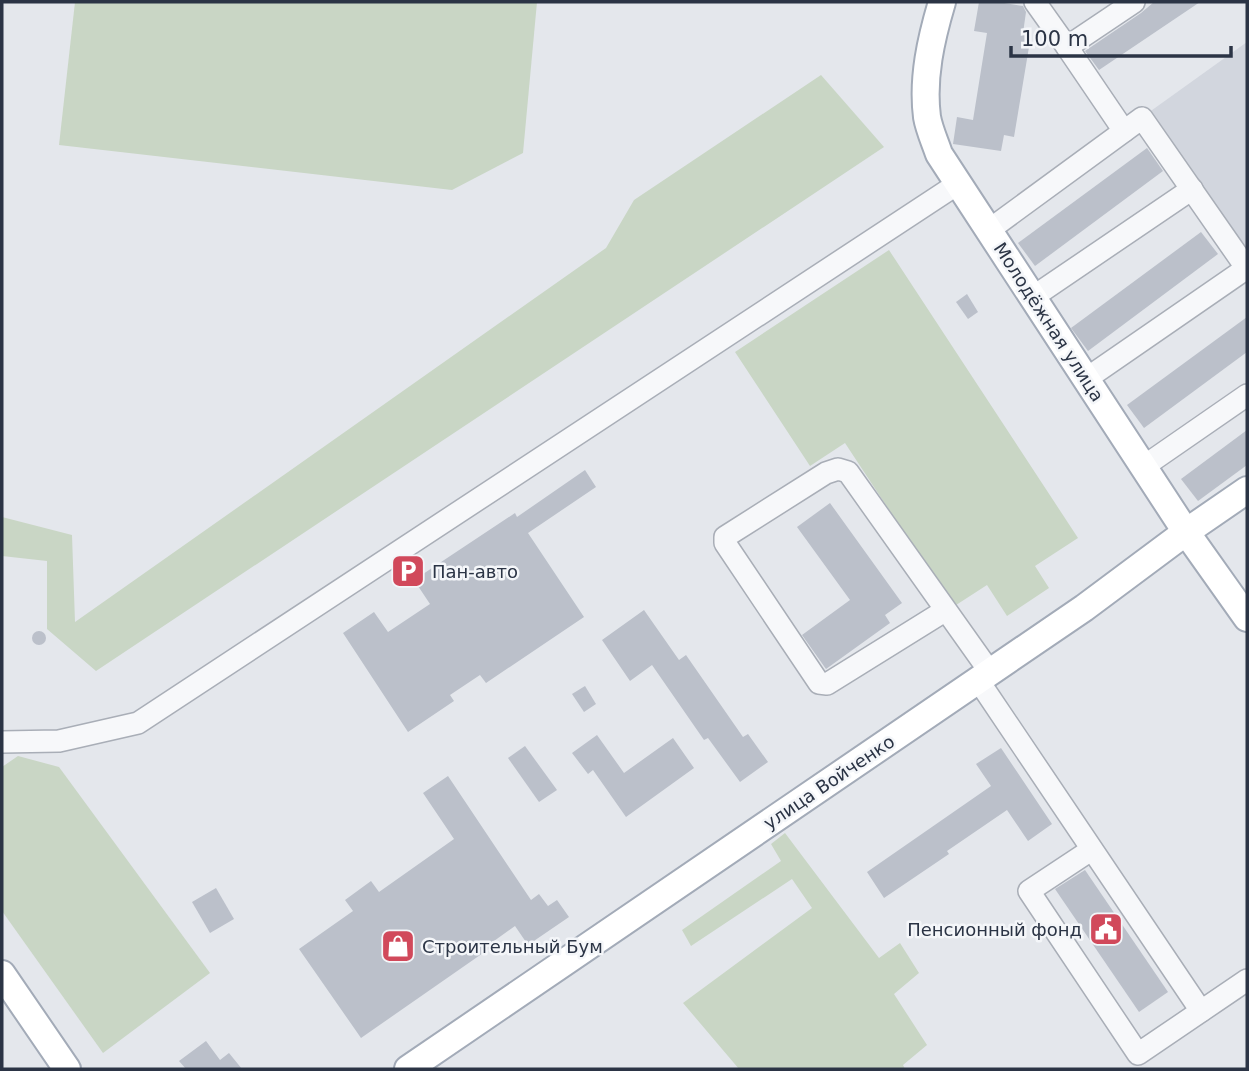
<svg xmlns="http://www.w3.org/2000/svg" width="1249" height="1071" viewBox="0 0 1249 1071" font-family="'DejaVu Sans',sans-serif">
  <style>
    .built { fill: #d2d6de }
    .green { fill: #c9d6c5 }
    .building { fill: #bbc0ca }
    .lines { fill: none; stroke-linecap: round; stroke-linejoin: round }
    .minor-casing { stroke: #a9aeb7; stroke-width: 24 }
    .major-casing { stroke: #a3abb8; stroke-width: 30 }
    .minor { stroke: #f7f8fa; stroke-width: 21 }
    .major { stroke: #fff; stroke-width: 26 }
    .labels { text-anchor: middle; dominant-baseline: central; stroke-width: 5; stroke-linejoin: round; paint-order: stroke }
    .street-label { font-size: 18px; fill: #2b3445; stroke: #f4f6f9 }
    .poi-label { font-size: 18px; fill: #2b3445; stroke: #f4f6f9; text-anchor: start }
  </style>
  <rect width="100%" height="100%" fill="#e4e7ec"/>
  <polygon class="built" points="1247,42 1247,253 1148,113"/>
  <g class="green">
    <polygon points="75,2 537,2 523,153 452,190 59,145"/>
    <polygon points="821,75 884,147 96,671 47,629 47,561 2,556 2,517 72,535 75,622 606,248 634,200"/>
    <polygon points="889,250 1078,538 1035,566 1049,588 1007,616 987,585 953,607 845,443 810,466 735,352"/>
    <polygon points="18,756 59,767 210,973 103,1053 2,911 2,767"/>
    <polygon points="785,833 879,958 900,943 919,973 894,994 927,1045 903,1065 905,1069 739,1069 683,1003 812,908 792,879 691,946 682,930 781,861 771,844"/>
  </g>
  <g class="building">
    <polygon points="979,2 998,2 1023,6 1026,12 1023,33 1031,35 1014,137 1004,135 1001,151 953,144 957,117 973,120 987,33 974,31"/>
    <polygon points="1154,2 1200,2 1099,70 1085,51 1141,13"/>
    <polygon points="1147,148 1163,171 1035,266 1018,243"/>
    <polygon points="1201,232 1218,254 1088,351 1071,328"/>
    <polygon points="967,294 978,312 968,319 956,302"/>
    <polygon points="1247,317 1247,352 1144,428 1127,405"/>
    <polygon points="1247,430 1247,465 1198,501 1181,479"/>
    <polygon points="585,470 596,487 528,533 584,617 486,683 480,675 450,695 454,701 408,732 343,633 374,612 388,632 430,604 414,580 515,513 517,517"/>
    <polygon points="830,503 902,603 885,615 890,623 826,669 802,635 850,600 797,527"/>
    <polygon points="644,610 679,660 686,655 743,737 748,734 768,762 740,782 708,738 704,740 652,665 630,681 602,640"/>
    <circle cx="39" cy="638" r="7"/>
    <polygon points="585,686 596,704 584,712 572,694"/>
    <polygon points="597,735 624,773 673,738 694,768 626,817 593,770 588,774 572,753"/>
    <polygon points="525,746 557,790 539,802 508,758"/>
    <polygon points="1001,748 1052,824 1028,841 1007,810 947,851 949,854 884,898 867,872 991,786 976,764"/>
    <polygon points="448,776 531,900 539,894 548,906 557,900 569,917 528,945 515,926 494,941 496,944 361,1038 299,949 353,911 345,900 371,881 379,892 454,839 423,793"/>
    <polygon points="1085,870 1168,992 1139,1012 1055,889"/>
    <polygon points="216,888 234,919 210,933 192,902"/>
    <polygon points="206,1041 220,1060 229,1053 242,1069 186,1069 179,1061"/>
  </g>
  <g class="lines">
    <g class="minor-casing">
      <g id="minor">
        <polyline points="1035,2 1067,47 1134,2"/>
        <polyline points="1067,47 1124,131"/>
        <polyline points="989,230 1142,118 1247,269"/>
        <polyline points="1033,297 1192,189"/>
        <polyline points="1086,379 1247,268"/>
        <polyline points="1143,467 1247,395"/>
        <polyline points="946,610 827,684 819,683 725,543 725,537 826,473 838,469 848,472 990,672"/>
        <polyline points="978,680 1201,1011"/>
        <polyline points="2,742 59,741 138,723 959,183"/>
        <polyline points="1091,850 1029,891 1138,1054 1247,980"/>
      </g>
    </g>
    <g class="major-casing">
      <g id="major">
        <path d="M942,2C931,39 922,78 927,117C929,129 935,142 939,154L1186,532L1247,618"/>
        <polyline points="2,974 67,1069"/>
        <polyline points="408,1069 1084,608 1186,532 1247,490"/>
      </g>
    </g>
    <use href="#minor" class="minor"/>
    <use href="#major" class="major"/>
  </g>
  <defs>
    <g id="parking-square" transform="scale(1.75)"><rect x="-9" y="-9" width="18" height="18" rx="4" fill="#d1495b" stroke="#f4f6f9"/><path d="M-3.5-5.5H1a3.5 3.5 0 0 1 0 7H-1V5.5H-3.5ZM-1-3.4V-.6H.8a1.4 1.4 0 0 0 0-2.8Z" fill="#fff"/></g>
    <g id="civic-square" transform="scale(1.75)"><rect x="-9" y="-9" width="18" height="18" rx="4" fill="#d1495b" stroke="#f4f6f9"/><path d="M-.6-6.5H3V-4.5H.6V-3L4-1V1h2V6H-6V1h2V-1L-.6-3ZM-1.2 2.5V6h2.4V2.5Z" fill="#fff"/></g>
    <g id="shop-square" transform="scale(1.75)"><rect x="-9" y="-9" width="18" height="18" rx="4" fill="#d1495b" stroke="#f4f6f9"/><path d="M-5-2.5h2.3a2.7 3.5 0 0 1 5.4 0H5L5.5 6h-11ZM-1.5-2.5h3a1.5 2.3 0 0 0-3 0Z" fill="#fff"/></g>
  </defs>
  <g fill-rule="evenodd">
    <use href="#parking-square" x="408" y="571"/>
    <use href="#civic-square" x="1106" y="929"/>
    <use href="#shop-square" x="398" y="946"/>
  </g>
  <g class="labels">
    <g class="street-label">
      <text transform="translate(1049 322) rotate(57)">Молодёжная улица</text>
      <text transform="translate(829 782) rotate(-34)">улица Войченко</text>
    </g>
    <g class="poi-label">
      <text x="432" y="571">Пан-авто</text>
      <text x="1082" y="929" text-anchor="end">Пенсионный фонд</text>
      <text x="422" y="946">Строительный Бум</text>
    </g>
  </g>
  <rect width="1249" height="1071" fill="none" stroke="#2b3445" stroke-width="7"/>
  <path d="M1011 46v10h220v-10" fill="none" stroke="#2b3445" stroke-width="3.5"/>
  <text x="1021" y="46" font-size="21" fill="#2b3445" stroke="#f4f6f9" stroke-width="5" paint-order="stroke">100 m</text>
</svg>
